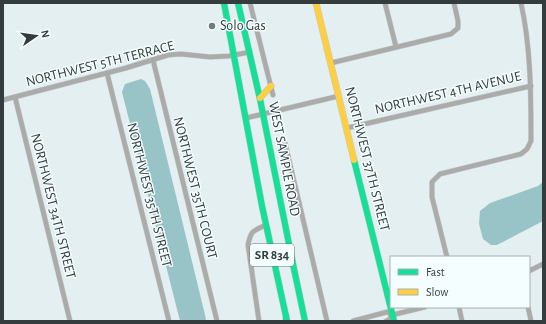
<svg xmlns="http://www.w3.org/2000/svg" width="546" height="324" viewBox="0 0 546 324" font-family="'Alegreya Sans',sans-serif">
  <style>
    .water { fill: #98c3c7 }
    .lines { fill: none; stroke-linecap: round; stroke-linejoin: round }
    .street-casing { stroke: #c1cacb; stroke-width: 5.5 }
    .fast-casing { stroke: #c1cacb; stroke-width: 7 }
    .slow-casing { stroke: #c1cacb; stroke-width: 7 }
    .street { stroke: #abacaa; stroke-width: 4.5 }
    .fast { stroke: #16e098; stroke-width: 6 }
    .slow { stroke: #ffcf43; stroke-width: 6 }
    .poi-dot { fill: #717b7c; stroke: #f5feff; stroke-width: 1.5 }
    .labels { text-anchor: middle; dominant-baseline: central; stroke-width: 3; stroke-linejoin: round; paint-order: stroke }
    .shield { fill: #f5feff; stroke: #6e7677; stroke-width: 1 }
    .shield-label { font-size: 13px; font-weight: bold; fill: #343c3d }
    .poi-label { font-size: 14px; fill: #343c3d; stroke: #f5feff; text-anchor: start }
    .street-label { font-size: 14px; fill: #343c3d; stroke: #f5feff }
  </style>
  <rect width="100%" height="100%" fill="#e3eff0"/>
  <g class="water">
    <polygon points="141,79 145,81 150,89 206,319 205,321 180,321 122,92 125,84"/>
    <polygon points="543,182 543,221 497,245 491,245 483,239 479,224 480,211 490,203 538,186"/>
  </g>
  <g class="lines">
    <g class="street-casing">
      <g id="street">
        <polyline points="250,3 273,95"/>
        <polyline points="385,3 396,47"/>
        <polyline points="153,60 217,321"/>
        <polyline points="331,63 451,34 458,28 458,21 454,3"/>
        <polyline points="107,73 169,321"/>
        <polyline points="15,97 70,321"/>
        <polyline points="3,100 126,68 168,55 181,54 210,57 229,56 250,52"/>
        <polyline points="246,118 339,96"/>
        <polyline points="347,128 531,86"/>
        <polyline points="285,143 327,321"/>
        <path d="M447,257L432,197V182L440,174L521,154L527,149L531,141C531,95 531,48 521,3"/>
        <polyline points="529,271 543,264"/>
        <polyline points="459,307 462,321"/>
        <polyline points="528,307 531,321"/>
        <path d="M259,321L248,245C251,230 253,231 266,225"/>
        <polyline points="353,321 387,312 392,315"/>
        <polyline points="386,321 389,320 392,315 425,307"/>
      </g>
    </g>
    <g class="fast-casing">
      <g id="fast">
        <polyline points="224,3 262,206 287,321"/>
        <polyline points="238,3 260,99 294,269 305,321"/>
        <polyline points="354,160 394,321"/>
        <polyline points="286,316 286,321"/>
      </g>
    </g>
    <g class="slow-casing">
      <g id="slow">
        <polyline points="316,3 354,160"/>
        <polyline points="260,98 271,86"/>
      </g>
    </g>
    <use href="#street" class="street"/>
    <use href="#fast" class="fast"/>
    <use href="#slow" class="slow"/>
  </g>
  <circle class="poi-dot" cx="212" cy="26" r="4"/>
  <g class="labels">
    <rect class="shield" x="250" y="244" width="44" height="22" rx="3"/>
    <g class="shield-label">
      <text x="272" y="255">SR 834</text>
    </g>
    <g class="poi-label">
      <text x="220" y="26">Solo Gas</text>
    </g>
    <g class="street-label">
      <text transform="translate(100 64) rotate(-14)">NORTHWEST 5TH TERRACE</text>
      <text transform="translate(448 93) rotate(-13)">NORTHWEST 4TH AVENUE</text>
      <text transform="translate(284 159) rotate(79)">WEST SAMPLE ROAD</text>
      <text transform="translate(367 159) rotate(76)">NORTHWEST 37TH STREET</text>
      <text transform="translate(195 188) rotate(76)">NORTHWEST 35TH COURT</text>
      <text transform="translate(149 195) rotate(76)">NORTHWEST 35TH STREET</text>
      <text transform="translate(53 206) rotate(76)">NORTHWEST 34TH STREET</text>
    </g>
  </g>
  <rect width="546" height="324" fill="none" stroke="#343c3d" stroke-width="8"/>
  <rect x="390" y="256" width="140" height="52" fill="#f5feff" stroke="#a8b0b1"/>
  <rect x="398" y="269" width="20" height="6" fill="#16e098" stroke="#a8b0b1"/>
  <text x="426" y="276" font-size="12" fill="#343c3d">Fast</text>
  <rect x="398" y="289" width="20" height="6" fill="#ffcf43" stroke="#a8b0b1"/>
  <text x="426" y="296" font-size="12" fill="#343c3d">Slow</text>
  <g transform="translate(36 36) rotate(77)" stroke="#f5feff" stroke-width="3" paint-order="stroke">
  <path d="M0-3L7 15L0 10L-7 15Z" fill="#343c3d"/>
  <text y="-6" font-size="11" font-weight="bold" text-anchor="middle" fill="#343c3d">N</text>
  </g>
</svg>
